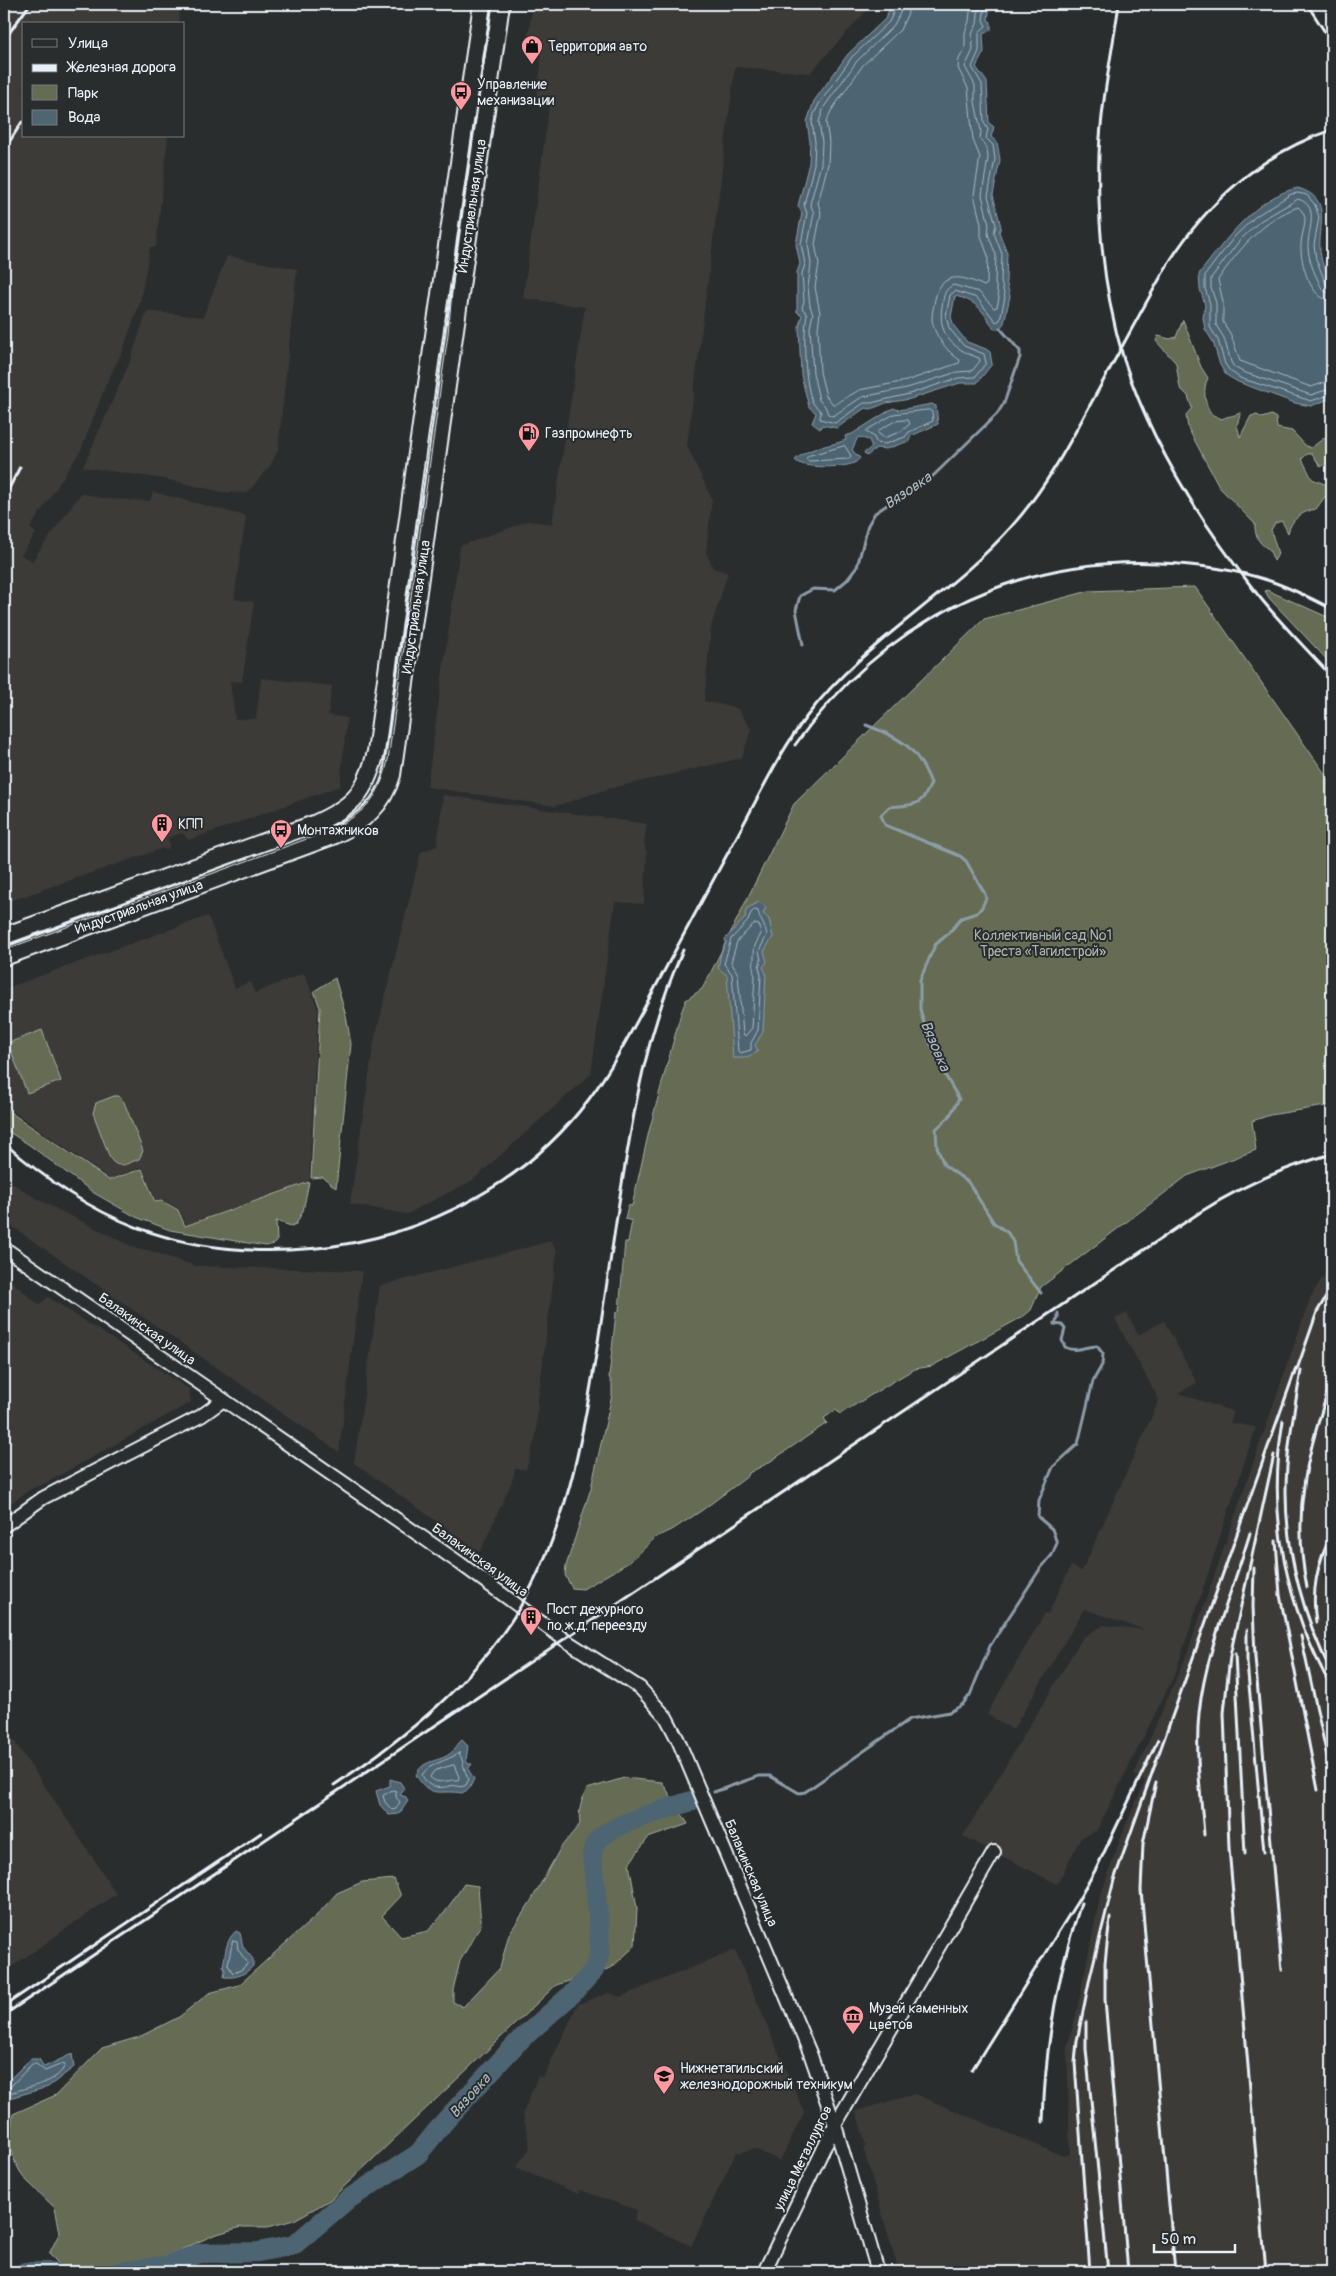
<svg xmlns="http://www.w3.org/2000/svg" width="1336" height="2276" viewBox="0 0 1336 2276" font-family="Pangolin,sans-serif">
  <style>
    .built { fill: #3d3a39 }
    .green { fill: #656c52; stroke: #a6aea5 }
    .water { fill: #4e6572; stroke: #8c9da8 }
    .lines { fill: none; stroke-linecap: round; stroke-linejoin: round }
    .shore { stroke: #aab9c2; stroke-width: 1 }
    .stream { stroke: #8c9da8; stroke-width: 3 }
    .river { stroke: #4e6572; stroke-width: 20 }
    .minor-casing { stroke: #e8f1f8; stroke-width: 16 }
    .major-casing { stroke: #e8f1f8; stroke-width: 20 }
    .minor { stroke: #2a2d2e; stroke-width: 12 }
    .major { stroke: #2a2d2e; stroke-width: 16 }
    .tram { stroke: #e8f1f8; stroke-width: 1 }
    .rail { stroke: #e8f1f8; stroke-width: 3 }
    .labels { text-anchor: middle; dominant-baseline: central; stroke-width: 4; stroke-linejoin: round; paint-order: stroke }
    .poi-label { font-size: 14px; fill: #e8f1f8; stroke: #2a2d2e; text-anchor: start }
    .street-label { font-size: 14px; fill: #e8f1f8; stroke: #2a2d2e }
    .park-label { font-size: 14px; fill: #adb5ad; stroke: #2a2d2e }
    .water-label { font-size: 15px; font-style: italic; fill: #aab9c2; stroke: #2a2d2e }
  </style>
  <rect width="100%" height="100%" fill="#2a2d2e"/>
  <filter id="ink" filterUnits="userSpaceOnUse"><feTurbulence type="fractalNoise" baseFrequency=".02" numOctaves="2"/><feDisplacementMap in="SourceGraphic" scale="10" xChannelSelector="R" yChannelSelector="G"/><feConvolveMatrix kernelMatrix="1 2 1 2 8 2 1 2 1" color-interpolation-filters="sRGB"/></filter>
  <g filter="url(#ink)">
    <g class="built">
      <polygon points="4,4 180,4 179,24 24,24 24,136 168,136 156,247 150,247 140,302 123,350 107,382 81,450 30,528 36,533 21,555 32,561 81,493 106,499 150,501 153,492 246,516 234,599 254,602 242,682 230,681 235,719 256,719 261,678 332,686 328,715 347,718 340,786 189,840 182,833 168,838 170,845 167,850 163,848 158,850 4,903"/>
      <polygon points="533,4 871,4 869,8 810,73 735,67 687,446 712,499 706,552 713,568 728,573 711,627 704,701 737,708 751,729 742,758 608,789 555,806 427,787 460,546 528,521 552,524 585,307 523,298 550,100 536,98 541,66 540,51 526,49"/>
      <polygon points="227,256 297,269 278,450 270,466 247,493 222,492 165,479 83,467 129,364 147,311 203,317"/>
      <polygon points="443,795 647,824 644,843 647,854 644,904 615,902 591,1074 473,1180 407,1214 350,1204 374,1042 421,852 437,846"/>
      <polygon points="208,916 235,988 250,982 255,993 304,973 318,1009 309,1181 186,1225 180,1210 162,1199 156,1201 142,1167 110,1179 4,1105 4,989"/>
      <polygon points="4,1178 39,1200 137,1249 148,1250 195,1266 362,1271 339,1452 4,1221"/>
      <polygon points="551,1241 557,1251 538,1400 536,1436 526,1469 515,1469 512,1481 480,1552 354,1463 380,1286"/>
      <polygon points="1332,1263 1332,1551 1322,1571 1332,1619 1332,2272 899,2272 863,2147 866,2146 856,2111 915,2094 1063,2156 1070,2154 1067,2047 1076,2015 1100,1897 1122,1834 1145,1781 1134,1775 1187,1654 1311,1296"/>
      <polygon points="4,1275 39,1305 48,1297 189,1389 191,1402 46,1483 31,1489 4,1508"/>
      <polygon points="1127,1313 1138,1335 1164,1321 1197,1383 1178,1393 1234,1412 1230,1423 1256,1427 1175,1674 1097,1830 1081,1838 1057,1884 963,1836 1083,1637 1104,1625 1145,1630 1084,1609 1013,1730 987,1714 1045,1613 1048,1614 1071,1566 1082,1571 1159,1400 1115,1319"/>
      <polygon points="4,1726 97,1864 116,1894 4,1972"/>
      <polygon points="735,1950 804,2112 780,2161 755,2149 736,2153 691,2246 634,2220 637,2210 580,2190 578,2194 516,2167 530,2148 523,2113 538,2076 543,2078 578,2004 608,1993 620,1997"/>
    </g>
    <g class="green">
      <path d="M1183,320L1201,367L1208,378C1202,389 1205,404 1211,414L1222,419C1229,415 1234,417 1241,412L1237,425L1240,437L1251,416L1257,415L1262,418L1271,415L1276,418L1277,428L1292,431L1306,446L1311,448L1324,438L1332,439V460L1321,467L1312,454H1307L1302,459L1312,479L1332,487L1316,509C1303,511 1291,519 1288,533L1282,521L1275,523L1271,530L1278,554L1274,561L1269,549C1259,545 1254,534 1255,524L1220,488L1188,428L1186,415L1192,408L1188,396L1180,388L1176,363L1156,341L1158,336L1170,339L1176,337Z"/>
      <polygon points="1195,587 1332,784 1332,1105 1270,1115 1252,1121 1256,1150 1187,1176 1041,1287 1031,1310 1024,1316 932,1366 915,1369 904,1375 840,1414 836,1410 824,1418 827,1423 768,1463 749,1473 748,1476 701,1511 675,1528 656,1537 631,1561 583,1589 572,1588 565,1575 566,1566 591,1488 612,1395 612,1384 609,1377 616,1313 619,1311 625,1242 628,1242 632,1221 625,1219 628,1205 632,1206 649,1131 681,1013 686,1000 702,989 710,974 794,804 984,619 1089,591"/>
      <polygon points="1267,590 1332,619 1332,665 1269,598 1265,591"/>
      <polygon points="335,978 346,1016 351,1044 336,1188 323,1177 311,1178 320,1008 314,991"/>
      <polygon points="42,1030 61,1081 27,1093 8,1043"/>
      <path d="M114,1096H119L124,1102L143,1151L139,1159C128,1163 118,1171 110,1158L93,1113L96,1103Z"/>
      <polygon points="4,1108 109,1180 142,1169 155,1202 162,1201 178,1210 185,1226 309,1182 303,1211 296,1224 291,1226 276,1221 277,1240 274,1244 266,1246 170,1230 136,1217 94,1193 28,1144 4,1129"/>
      <path d="M624,1778L662,1782L688,1824L648,1838L629,1864L637,1908L635,1946L611,1968L556,1985L330,2200L294,2220L268,2227H241L214,2235L142,2267L61,2266L49,2254L60,2232L55,2208L23,2177L15,2162L9,2141L13,2114L56,2095L102,2048L139,2037L179,2017L209,1993L239,1985L316,1916L337,1893L362,1882L394,1879L401,1896L382,1916L401,1937L428,1931L445,1912L464,1884L478,1886L481,1925L460,1961L453,1990V2002L463,2007L500,1968L509,1934L531,1901L561,1847L580,1824C578,1811 581,1801 587,1789Z"/>
    </g>
    <g class="water">
      <path d="M889,4H990L988,20L991,22V30L983,34L984,52L976,67L987,82L989,123L994,127L991,137L997,142L1000,160L993,195L1001,227L999,232L1007,253L1006,281L1010,296L1004,323L1000,328L994,329C983,311 977,301 955,296L951,317L954,326L967,342L986,349L990,352L992,364L977,383H960L910,399L886,403L871,409L865,408L837,428L822,425L820,429L812,423L816,413L809,407L801,375L799,326L802,315L797,312V272L800,264L796,244L802,213L798,206L809,163L810,142L807,122L814,101L848,54L885,19L890,8Z"/>
      <path d="M1298,188C1336,199 1315,230 1321,257C1322,265 1328,272 1330,279C1331,285 1331,290 1332,295V398L1311,406L1295,403L1238,382L1226,375L1220,365L1213,342L1205,329L1203,318L1205,305L1200,289L1199,274C1224,242 1256,196 1298,188Z"/>
      <path d="M932,404L936,406L938,424L911,436L909,441L886,449L876,448L867,456L864,453L872,447L869,440L858,437L852,450L860,458C858,460 857,462 854,463C844,468 801,469 795,460C810,446 828,447 846,440L845,436L852,434L893,408L899,410Z"/>
      <polygon points="759,902 766,907 763,914 769,919 773,937 764,951 767,962 763,967 766,973 763,1032 755,1045 758,1052 744,1058 733,1058 727,975 718,968 721,953 726,943 725,939 745,918 746,909"/>
      <path d="M462,1740L468,1746L466,1760L468,1764H472L468,1769L474,1779L469,1789L462,1793C439,1789 431,1800 416,1775C423,1758 440,1763 452,1752C456,1748 458,1743 462,1740Z"/>
      <polygon points="390,1779 400,1782 404,1788 400,1795 406,1797 408,1801 399,1814 389,1815 380,1805 376,1791 390,1786"/>
      <path d="M236,1931L240,1933L243,1947L253,1959V1966C244,1975 237,1978 224,1977L225,1970L223,1966C226,1952 225,1941 236,1931Z"/>
      <polygon points="72,2054 74,2067 48,2087 13,2097 4,2102 4,2085 30,2059 39,2059 44,2067"/>
    </g>
    <g class="lines">
      <g class="shore">
        <path d="M894,4L895,9L889,22L852,57L819,104L814,114L812,122L815,142L814,164L804,205L807,213L801,244L805,264L802,274L804,301L802,308L807,314C803,335 804,384 813,403C814,406 819,408 821,412L820,419L835,423L864,403H871L909,394L958,378L975,377L986,363L984,354L964,346L949,328L946,316L950,295L955,291L977,298L996,322L1000,320L1005,297L1001,282L1002,254L994,233L996,225L988,196L995,159L993,145L986,138L988,129L984,123L982,84L972,67L979,51V32L986,26L983,20L985,4"/>
        <path d="M901,4V11L894,25L857,61L824,107L819,122L822,142L821,164L810,204L814,213L808,244L811,264L808,287L810,306L813,314L810,327L813,373L819,400L825,406L828,414L833,416L862,397L907,388L957,372L972,371L980,361L979,358C950,348 936,332 943,301C944,293 946,289 953,285L979,292L994,308L997,307L999,298L995,283L996,255L988,234L989,225L982,195L988,158L987,148L980,139L981,131L975,102V85L965,67L973,50L972,34L977,24L979,4"/>
        <path d="M908,4V13L900,30L863,65L831,111L826,122L829,142L828,164L818,203L821,213L815,244L819,264L815,287L820,313L818,328L820,372L826,396L834,405L859,390L906,381L959,363L960,360C947,352 933,334 932,319C932,312 934,305 935,299C942,270 963,276 984,286L987,284L988,256L981,236V224L974,195L980,157L973,140L968,88L958,68L959,59L965,48V33L969,21L971,4"/>
        <polyline points="1332,287 1326,284 1316,259 1314,245 1319,217 1315,205 1307,195 1298,193 1291,194 1256,216 1235,236 1205,275 1205,288 1210,304 1210,327 1218,340 1225,364 1230,371 1240,378 1311,401 1332,394"/>
        <path d="M1332,293C1322,293 1321,287 1317,278C1312,268 1309,259 1308,248C1307,231 1321,206 1298,199L1260,221L1240,240L1211,278V288L1216,303V325L1224,338L1231,362L1234,367L1243,372L1311,395L1332,388"/>
        <path d="M1332,301C1310,300 1300,263 1301,244C1301,236 1305,228 1305,220C1305,215 1302,210 1298,207C1264,219 1237,251 1218,280L1223,302V322L1231,335L1240,361L1311,387L1332,380"/>
        <polygon points="929,410 932,412 933,421 909,432 905,437 885,444 877,443 873,436 866,432 867,430 894,414"/>
        <polygon points="908,420 910,424 900,432 884,438 878,433 879,430 895,421"/>
        <polygon points="845,446 851,456 849,459 809,461 806,459 808,456"/>
        <path d="M755,910L758,911C759,918 765,925 767,935L759,951L761,960L759,967L761,975L758,1030L751,1043V1050L740,1053L738,1051L732,974L724,964L731,939L748,921L751,913Z"/>
        <path d="M754,924L759,925L761,934C754,948 754,944 754,959C754,966 752,969 755,976L752,1028L745,1036L743,1034L738,974L731,962L737,942Z"/>
        <path d="M459,1753C464,1760 463,1771 469,1779L466,1785C460,1789 456,1784 450,1786C437,1789 428,1788 422,1775C428,1764 447,1761 459,1753Z"/>
        <path d="M454,1765L459,1777L458,1780C448,1779 438,1786 430,1777L434,1771Z"/>
        <polygon points="393,1790 396,1791 396,1797 400,1802 396,1809 392,1810 385,1802 383,1796"/>
        <polygon points="233,1941 237,1942 238,1950 248,1963 241,1970 233,1973 228,1965"/>
        <path d="M4,2089H8L32,2064H36L45,2071L62,2064L65,2065C56,2087 21,2086 4,2096"/>
      </g>
      <g class="stream">
        <polyline points="803,645 796,610 800,596 813,589 835,590 847,580 857,567 868,525 875,513 890,503 912,491 933,476 997,414 1004,403 1020,357 1020,351 1000,328"/>
        <path d="M866,725C901,738 917,747 931,783C921,809 913,804 889,807L881,815L885,825L960,856L966,861L985,894L986,898L982,907L977,913L961,918L950,932L935,945L920,980V1009L928,1038L945,1075L959,1099L949,1117L936,1129L937,1147L944,1165L968,1182L994,1223L1008,1233L1013,1242L1016,1261L1041,1293"/>
        <path d="M714,1792L759,1776H770L799,1793L805,1792L910,1719L950,1712L962,1705L970,1695L990,1646L1040,1569L1052,1555L1057,1543L1052,1529L1038,1517L1039,1500L1053,1467L1078,1444L1093,1381L1102,1365L1103,1354L1097,1346C1085,1346 1075,1353 1065,1347L1062,1340L1065,1329L1062,1325L1054,1324L1058,1319V1313"/>
      </g>
      <g class="river">
        <polyline points="25,2272 54,2272"/>
        <path d="M118,2272L166,2266L200,2253L258,2252L294,2245L347,2200L418,2154L445,2121L517,2043L573,1993L594,1970L600,1952L599,1926L592,1854C593,1848 594,1844 598,1840C613,1823 668,1809 691,1801"/>
      </g>
      <g class="minor-casing">
        <g id="minor">
          <polyline points="4,1248 461,1564 565,1640 640,1688 666,1717 678,1740 810,2053 835,2125 878,2272"/>
          <polyline points="4,1526 43,1498 201,1416 222,1401"/>
          <polyline points="764,2272 835,2125 994,1852"/>
        </g>
      </g>
      <g class="major-casing">
        <g id="major">
          <path d="M4,936L314,824C354,806 365,794 376,752L416,460L482,4"/>
          <path d="M4,957L335,835C363,822 383,806 392,775L501,4"/>
        </g>
      </g>
      <use href="#minor" class="minor"/>
      <use href="#major" class="major"/>
      <path class="tram" d="M4,950L323,833C361,816 379,802 388,760L448,334L456,251L493,4"/>
      <g class="rail">
        <path d="M1119,4C1112,53 1101,104 1099,154C1097,222 1104,294 1124,360C1151,443 1200,521 1254,590C1277,620 1306,648 1332,677"/>
        <polyline points="1307,4 1332,43"/>
        <polyline points="4,40 30,4"/>
        <polyline points="4,150 22,122"/>
        <polyline points="4,498 20,467"/>
        <path d="M795,745C881,625 1009,557 1158,563C1195,564 1232,569 1267,580C1289,587 1311,598 1332,609"/>
        <path d="M4,1143C90,1219 174,1255 289,1250C404,1246 520,1192 589,1099C613,1067 631,1032 650,997C681,940 712,883 743,825C763,788 781,750 807,716C864,641 950,596 1012,526C1044,490 1067,448 1090,405C1116,358 1141,311 1168,264C1206,203 1263,152 1332,130"/>
        <path d="M1301,1371C1294,1411 1286,1452 1286,1492C1286,1554 1304,1619 1332,1673"/>
        <polyline points="1295,1375 1317,1312 1332,1287"/>
        <path d="M1283,1421C1267,1514 1285,1605 1332,1688"/>
        <polyline points="1276,1541 1280,1595 1318,1790"/>
        <polyline points="1254,1568 1253,1606 1255,1657 1282,1970"/>
        <path d="M1307,1587C1291,1510 1308,1452 1332,1379"/>
        <path d="M1316,1622C1311,1590 1317,1562 1332,1534"/>
        <polyline points="1247,1630 1247,1662 1264,1852"/>
        <polyline points="1301,1636 1332,1779"/>
        <polyline points="1235,1654 1245,1854"/>
        <polyline points="1156,1782 1143,1844 1141,1890 1175,2272"/>
        <path d="M334,1785C406,1737 475,1682 520,1607C566,1530 582,1442 596,1355C604,1302 612,1249 620,1196C634,1108 646,1033 683,950"/>
        <path d="M1204,1835C1201,1795 1195,1753 1199,1713C1206,1650 1232,1593 1250,1533"/>
        <polyline points="1110,1918 1105,1963 1105,1999 1128,2272"/>
        <polyline points="4,2006 261,1833"/>
        <path d="M4,2015L1202,1211C1243,1185 1285,1167 1332,1154"/>
        <polyline points="1086,2022 1086,2049 1108,2272"/>
        <polyline points="972,2070 1079,1899 1097,1867 1158,1740"/>
        <path d="M1043,2122C1045,2048 1057,1974 1081,1903"/>
        <polyline points="1090,2272 1075,2063 1077,2041 1090,1977 1114,1880 1296,1368"/>
        <polyline points="1266,2272 1229,1848 1224,1713 1230,1656 1274,1455"/>
      </g>
    </g>
  </g>
  <defs>
    <g id="shop-pin" transform="scale(1.125)"><path d="M0 17L-7.5 6A9.5 9.5 0 1 1 7.5 6Z" fill="#ff9aa2" stroke="#2a2d2e"/><path d="M-5-2.5h2.3a2.7 3.5 0 0 1 5.4 0H5L5.5 6h-11ZM-1.5-2.5h3a1.5 2.3 0 0 0-3 0Z" fill="#111"/></g>
    <g id="bus-pin" transform="scale(1.125)"><path d="M0 17L-7.5 6A9.5 9.5 0 1 1 7.5 6Z" fill="#ff9aa2" stroke="#2a2d2e"/><path d="M-5-6H5V4H4V6H2V4H-2V6H-4V4H-5ZM-3.5-4V0h7V-4ZM-3.5 1.2v1.5H-2V1.2ZM2 1.2v1.5H3.5V1.2Z" fill="#111"/></g>
    <g id="fuel-pin" transform="scale(1.125)"><path d="M0 17L-7.5 6A9.5 9.5 0 1 1 7.5 6Z" fill="#ff9aa2" stroke="#2a2d2e"/><path d="M-5.5-6h7V0h2V4h1.3V-2.5L3-4.5l.8-.8L6-3V5H2.5V1h-1V6h-7ZM-4.2-4.7v3.2H.2V-4.7Z" fill="#111"/></g>
    <g id="building-pin" transform="scale(1.125)"><path d="M0 17L-7.5 6A9.5 9.5 0 1 1 7.5 6Z" fill="#ff9aa2" stroke="#2a2d2e"/><path d="M-4-6H4V6H1V3H-1V6H-4ZM-2.5-4.3h1.7v1.8h-1.7ZM.8-4.3h1.7v1.8H.8ZM-2.5-1h1.7V.8h-1.7ZM.8-1h1.7V.8H.8Z" fill="#111"/></g>
    <g id="museum-pin" transform="scale(1.125)"><path d="M0 17L-7.5 6A9.5 9.5 0 1 1 7.5 6Z" fill="#ff9aa2" stroke="#2a2d2e"/><path d="M0-6L6-3V-2H-6V-3ZM-5-1h2V3h-2ZM-1-1h2V3h-2ZM3-1h2V3H3ZM-6 4H6V6H-6Z" fill="#111"/></g>
    <g id="university-pin" transform="scale(1.125)"><path d="M0 17L-7.5 6A9.5 9.5 0 1 1 7.5 6Z" fill="#ff9aa2" stroke="#2a2d2e"/><path d="M0-5L7-2L0 1L-7-2ZM-4 1L0 2.5L4 1V4Q0 6-4 4Z" fill="#111"/></g>
  </defs>
  <g fill-rule="evenodd">
    <use href="#shop-pin" x="532" y="46"/>
    <use href="#bus-pin" x="461" y="92"/>
    <use href="#fuel-pin" x="529" y="433"/>
    <use href="#building-pin" x="162" y="824"/>
    <use href="#bus-pin" x="281" y="830"/>
    <use href="#building-pin" x="531" y="1617"/>
    <use href="#museum-pin" x="853" y="2016"/>
    <use href="#university-pin" x="664" y="2076"/>
  </g>
  <g class="labels">
    <g class="poi-label">
      <text x="548" y="46">Территория авто</text>
      <text x="477" y="84">Управление<tspan x="477" dy="16">механизации</tspan></text>
      <text x="545" y="433">Газпромнефть</text>
      <text x="178" y="824">КПП</text>
      <text x="297" y="830">Монтажников</text>
      <text x="547" y="1609">Пост дежурного<tspan x="547" dy="16">по ж.д. переезду</tspan></text>
      <text x="869" y="2008">Музей каменных<tspan x="869" dy="16">цветов</tspan></text>
      <text x="680" y="2068">Нижнетагильский<tspan x="680" dy="16">железнодорожный техникум</tspan></text>
    </g>
    <g class="street-label">
      <text transform="translate(472 206) rotate(-82)">Индустриальная улица</text>
      <text transform="translate(416 607) rotate(-82)">Индустриальная улица</text>
      <text transform="translate(139 907) rotate(-20)">Индустриальная улица</text>
      <text transform="translate(147 1329) rotate(35)">Балакинская улица</text>
      <text transform="translate(480 1560) rotate(36)">Балакинская улица</text>
      <text transform="translate(751 1873) rotate(67)">Балакинская улица</text>
      <text transform="translate(803 2158) rotate(-64)">улица Металлургов</text>
    </g>
    <g class="park-label">
      <text x="1043" y="935">Коллективный сад №1<tspan x="1043" dy="16">Треста «Тагилстрой»</tspan></text>
    </g>
    <g class="water-label">
      <text transform="translate(908 491) rotate(-34)">Вязовка</text>
      <text transform="translate(935 1046) rotate(67)">Вязовка</text>
      <text transform="translate(470 2096) rotate(-48)">Вязовка</text>
    </g>
  </g>
  <rect width="1336" height="2276" fill="none" stroke="#2a2d2e" stroke-width="20"/>
  <rect x="10" y="10" width="1316" height="2256" fill="none" stroke="#e8f1f8" stroke-width="2" filter="url(#ink)"/>
  <rect x="22" y="22" width="162" height="115" fill="#2a2d2e" stroke="#767b7f"/>
  <rect x="32" y="39" width="25" height="8" fill="#2a2d2e" stroke="#767b7f"/>
  <text x="68" y="48" font-size="15" fill="#e8f1f8">Улица</text>
  <rect x="32" y="64" width="25" height="8" fill="#e8f1f8" stroke="#767b7f"/>
  <text x="68" y="72" font-size="15" fill="#e8f1f8">Железная дорога</text>
  <rect x="32" y="85" width="25" height="15" fill="#656c52" stroke="#767b7f"/>
  <text x="68" y="98" font-size="15" fill="#e8f1f8">Парк</text>
  <rect x="32" y="110" width="25" height="15" fill="#4e6572" stroke="#767b7f"/>
  <text x="68" y="122" font-size="15" fill="#e8f1f8">Вода</text>
  <path d="M1154 2244v8h81v-8" fill="none" stroke="#e8f1f8" stroke-width="2.5"/>
  <text x="1161" y="2244" font-size="15" fill="#e8f1f8" stroke="#2a2d2e" stroke-width="4" paint-order="stroke">50 m</text>
</svg>
